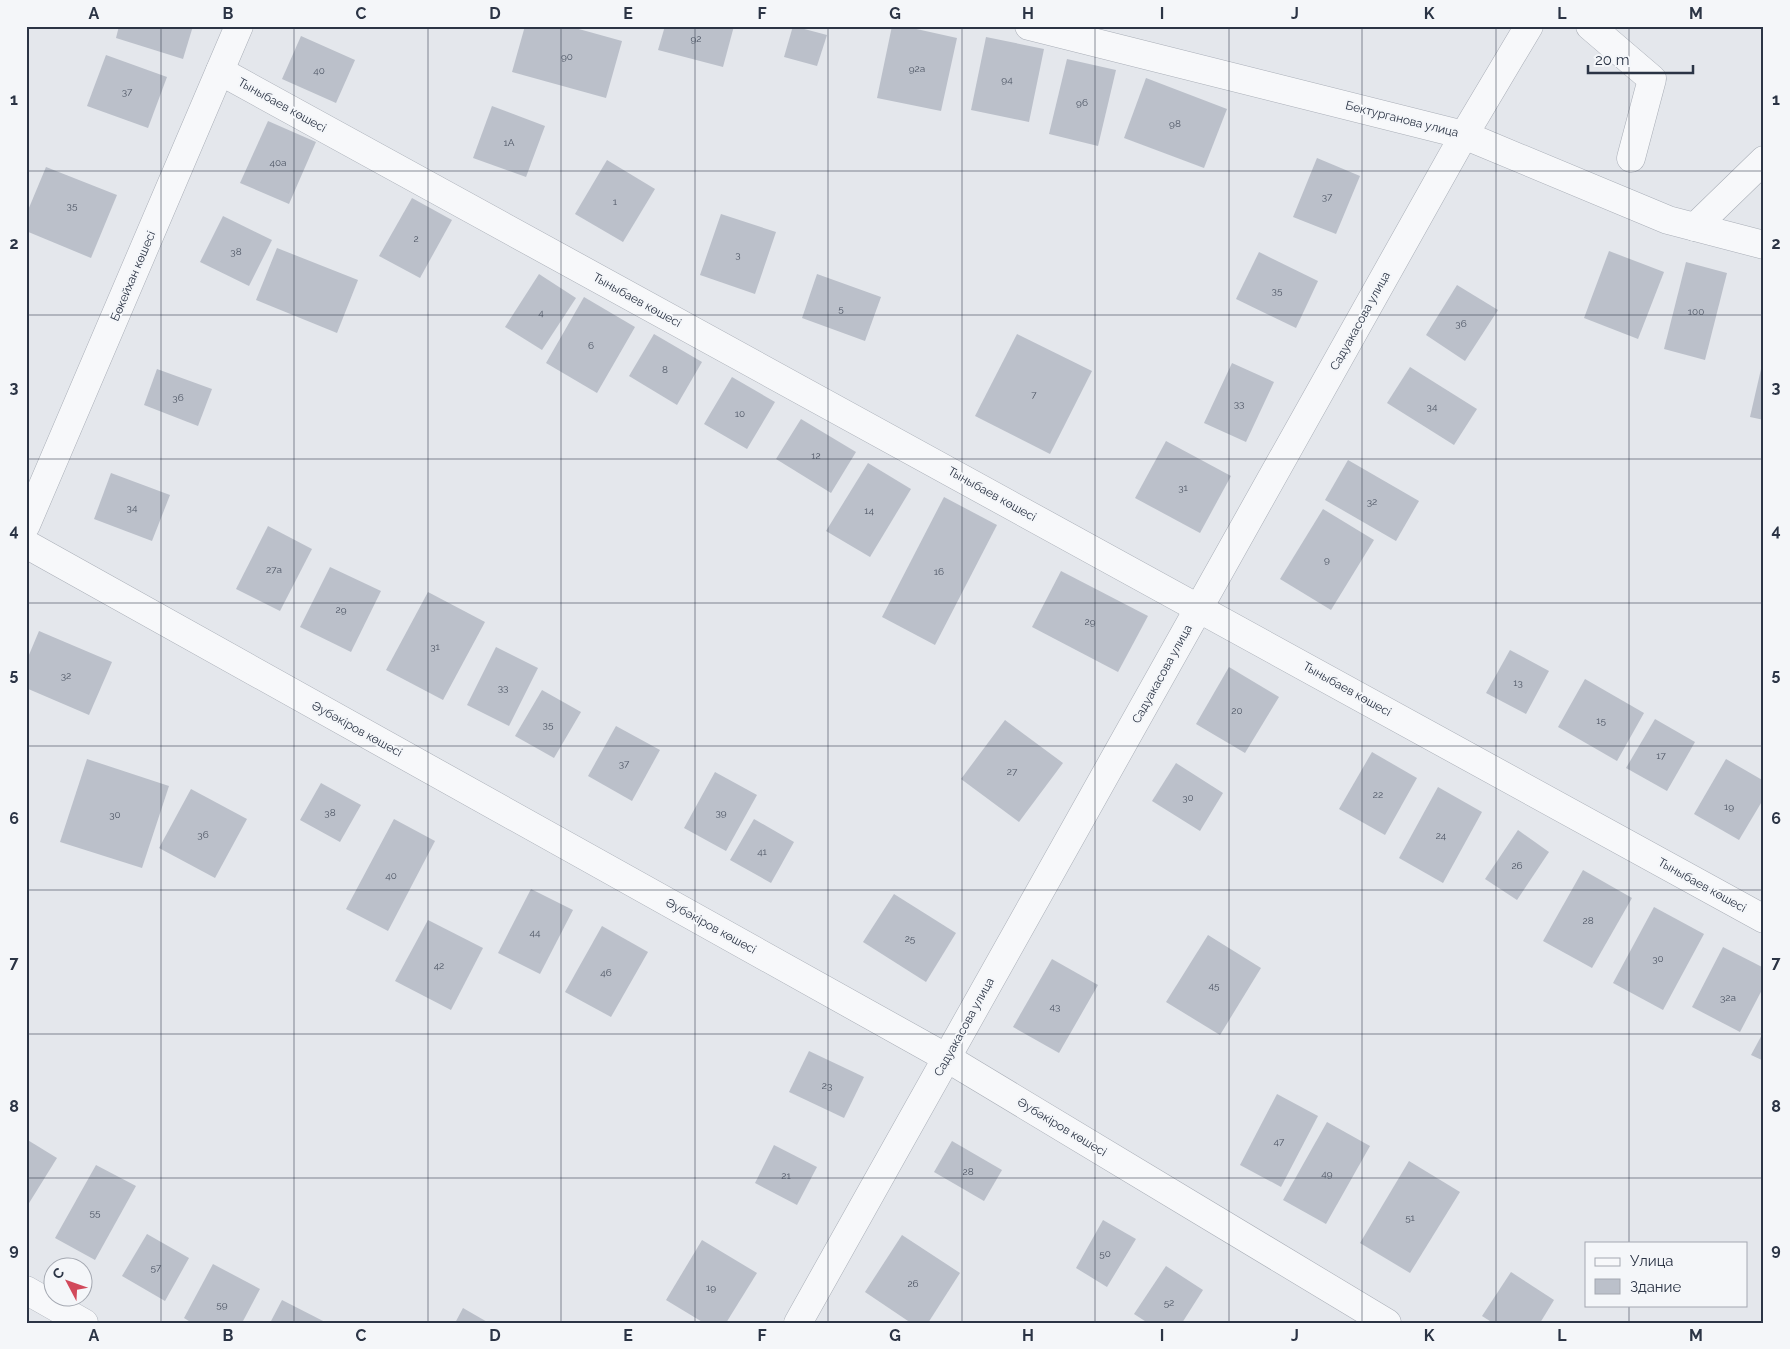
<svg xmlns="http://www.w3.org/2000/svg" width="1790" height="1349" viewBox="0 0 1790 1349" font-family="Raleway,sans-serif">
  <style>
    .building { fill: #bbc0ca }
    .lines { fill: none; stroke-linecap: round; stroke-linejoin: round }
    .minor-casing { stroke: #a9aeb7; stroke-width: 29 }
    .minor { stroke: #f7f8fa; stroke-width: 28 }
    .grid { fill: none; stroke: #2b3445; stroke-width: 1; stroke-opacity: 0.55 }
    .labels { text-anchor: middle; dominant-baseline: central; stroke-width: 4; stroke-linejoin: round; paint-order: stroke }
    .number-label { font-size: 10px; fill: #4f5766 }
    .street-label { font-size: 12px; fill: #2b3445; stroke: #f4f6f9 }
    .neatline { fill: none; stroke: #2b3445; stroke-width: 2 }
    .grid-label { font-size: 16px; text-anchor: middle; font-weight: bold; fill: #2b3445 }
  </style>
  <rect width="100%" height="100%" fill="#e4e7ec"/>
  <g class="building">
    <polygon points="119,26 193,26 183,59 116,38"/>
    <polygon points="525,26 568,26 622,41 606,98 512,72"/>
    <polygon points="665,26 734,26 723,67 658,50"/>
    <polygon points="793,26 827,35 817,66 784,57"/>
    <polygon points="892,26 903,26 957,38 941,111 877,98"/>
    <polygon points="301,36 355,60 336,103 282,79"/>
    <polygon points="986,37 1044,49 1029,122 971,110"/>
    <polygon points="106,55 167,77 148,128 87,106"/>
    <polygon points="1067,59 1116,70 1098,146 1049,134"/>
    <polygon points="1146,78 1227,109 1204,168 1124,138"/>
    <polygon points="492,106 545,126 526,177 473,158"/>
    <polygon points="268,121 316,142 289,204 240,183"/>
    <polygon points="1317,158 1360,176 1336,234 1293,217"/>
    <polygon points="607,160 655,189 623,242 575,214"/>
    <polygon points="46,167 117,195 91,258 26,231 26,215"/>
    <polygon points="412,198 452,220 420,278 379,256"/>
    <polygon points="721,214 776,232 755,294 700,275"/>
    <polygon points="223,216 272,240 249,286 200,262"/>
    <polygon points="277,248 358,280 337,333 256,300"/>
    <polygon points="1609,251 1664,272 1638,339 1584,318"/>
    <polygon points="1259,252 1318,281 1296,328 1236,299"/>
    <polygon points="1686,262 1727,273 1705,360 1664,349"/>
    <polygon points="539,274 576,298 542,350 505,327"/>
    <polygon points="817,274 881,297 865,341 802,318"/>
    <polygon points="1457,285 1498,310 1465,361 1426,335"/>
    <polygon points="584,297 635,327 597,393 546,363"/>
    <polygon points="654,334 702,362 677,405 629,376"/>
    <polygon points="1017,334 1092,371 1050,454 975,416"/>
    <polygon points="1764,356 1764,420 1750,417"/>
    <polygon points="1232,363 1274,382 1246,442 1204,423"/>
    <polygon points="1410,367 1477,409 1454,445 1387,403"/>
    <polygon points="157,369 212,389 198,426 144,405"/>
    <polygon points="732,377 775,402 747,449 704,424"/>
    <polygon points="801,419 856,452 831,493 776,459"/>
    <polygon points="1166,441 1231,476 1200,533 1135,498"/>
    <polygon points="1348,460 1419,501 1396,541 1325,500"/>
    <polygon points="868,463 911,489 870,557 826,531"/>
    <polygon points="111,473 170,495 152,541 94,519"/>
    <polygon points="944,497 997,525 935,645 882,617"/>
    <polygon points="1323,509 1374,540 1331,610 1280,579"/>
    <polygon points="268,526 312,549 280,611 236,589"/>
    <polygon points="330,567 381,591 351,652 300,627"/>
    <polygon points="1061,571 1148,616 1118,672 1032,627"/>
    <polygon points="428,592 485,622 443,700 386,670"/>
    <polygon points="39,631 112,662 89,715 26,688 26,662"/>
    <polygon points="496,647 538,668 509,726 467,705"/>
    <polygon points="1510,650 1549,671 1526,714 1486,693"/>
    <polygon points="1229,667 1279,697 1245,753 1196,724"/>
    <polygon points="1585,679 1644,713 1617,761 1558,727"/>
    <polygon points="542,690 581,712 554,758 515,736"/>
    <polygon points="1655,719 1695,742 1667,791 1626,768"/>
    <polygon points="1005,720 1063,763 1019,822 961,779"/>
    <polygon points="616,726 660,750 632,801 588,776"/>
    <polygon points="1372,752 1417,778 1385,835 1339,809"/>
    <polygon points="87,759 169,786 142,868 60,842"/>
    <polygon points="1726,759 1764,781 1764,798 1739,840 1694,814"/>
    <polygon points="1176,763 1223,793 1200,831 1152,801"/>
    <polygon points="715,772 757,795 726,851 684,828"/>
    <polygon points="321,783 361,805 340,842 300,820"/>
    <polygon points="1438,787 1482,812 1443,883 1399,858"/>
    <polygon points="191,789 247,819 215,878 159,848"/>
    <polygon points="394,819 435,841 388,931 346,909"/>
    <polygon points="754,819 794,842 771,883 730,860"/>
    <polygon points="1518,830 1549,852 1517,900 1485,879"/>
    <polygon points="1583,870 1632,898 1592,968 1543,941"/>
    <polygon points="531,889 573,910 540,974 498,953"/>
    <polygon points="894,894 956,933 926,982 863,942"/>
    <polygon points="1654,907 1704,934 1663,1010 1613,983"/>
    <polygon points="428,920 483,948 451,1010 395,981"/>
    <polygon points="602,926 648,952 611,1017 565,992"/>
    <polygon points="1208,935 1261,968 1220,1035 1166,1002"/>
    <polygon points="1723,947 1764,968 1764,986 1740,1032 1692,1007"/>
    <polygon points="1052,959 1098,985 1059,1053 1013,1027"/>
    <polygon points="1764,1031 1764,1061 1751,1055"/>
    <polygon points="809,1051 864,1077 844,1118 789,1092"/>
    <polygon points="1277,1094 1318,1116 1281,1187 1240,1165"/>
    <polygon points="1327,1122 1370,1146 1326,1224 1283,1200"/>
    <polygon points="26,1139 57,1158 26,1208"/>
    <polygon points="952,1141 1002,1170 984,1201 934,1172"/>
    <polygon points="774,1145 817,1167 797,1205 755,1183"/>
    <polygon points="1409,1161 1460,1192 1410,1273 1360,1243"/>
    <polygon points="96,1165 136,1186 95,1260 55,1238"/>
    <polygon points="1103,1220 1136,1239 1107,1287 1076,1268"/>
    <polygon points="147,1234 189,1258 165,1301 122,1276"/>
    <polygon points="902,1235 960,1273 928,1323 911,1323 865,1292"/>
    <polygon points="702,1240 757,1273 726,1323 704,1323 666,1300"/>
    <polygon points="213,1264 260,1289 242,1323 192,1323 184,1318"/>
    <polygon points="1166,1266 1203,1290 1182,1323 1148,1323 1134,1314"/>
    <polygon points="1511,1272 1554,1300 1540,1323 1493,1323 1482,1316"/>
    <polygon points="282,1300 327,1323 270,1323"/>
    <polygon points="463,1308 489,1323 455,1323"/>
  </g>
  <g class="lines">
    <g class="minor-casing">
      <g id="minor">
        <polyline points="1029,26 1464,135 1668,220 1764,245"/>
        <polyline points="1590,26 1652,79 1631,158"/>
        <polyline points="220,71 1764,919"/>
        <polyline points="1695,227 1764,160"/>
        <polyline points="26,525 239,26"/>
        <polyline points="26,544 947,1058 1387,1323"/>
        <polyline points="26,1290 84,1323"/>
        <polyline points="798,1323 1464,135 1529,26"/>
      </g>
    </g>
    <use href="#minor" class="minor"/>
  </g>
  <path class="grid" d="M161,26V1323M294,26V1323M428,26V1323M561,26V1323M695,26V1323M828,26V1323M962,26V1323M1095,26V1323M1229,26V1323M1362,26V1323M1496,26V1323M1629,26V1243M26,171H1764M26,315H1764M26,459H1764M26,603H1764M26,746H1764M26,890H1764M26,1034H1764M26,1178H1764M1629,1305V1323"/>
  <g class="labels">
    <g class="number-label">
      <text x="696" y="38">92</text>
      <text x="567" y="56">90</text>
      <text x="917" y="68">92а</text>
      <text x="319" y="70">40</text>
      <text x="1007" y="79">94</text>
      <text x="127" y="91">37</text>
      <text x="1082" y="102">96</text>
      <text x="1175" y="123">98</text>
      <text x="509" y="142">1А</text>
      <text x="278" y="162">40а</text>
      <text x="1327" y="196">37</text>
      <text x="615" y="201">1</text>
      <text x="72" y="205">35</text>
      <text x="416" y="238">2</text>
      <text x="236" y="251">38</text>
      <text x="738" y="254">3</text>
      <text x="1277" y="290">35</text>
      <text x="841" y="308">5</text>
      <text x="1696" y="311">100</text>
      <text x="541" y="312">4</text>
      <text x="1461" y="323">36</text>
      <text x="591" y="345">6</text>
      <text x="665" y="369">8</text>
      <text x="1034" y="394">7</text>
      <text x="178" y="397">36</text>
      <text x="1239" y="403">33</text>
      <text x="1432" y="406">34</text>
      <text x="740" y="413">10</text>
      <text x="816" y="455">12</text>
      <text x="1183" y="487">31</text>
      <text x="1372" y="501">32</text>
      <text x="132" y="507">34</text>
      <text x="869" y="510">14</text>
      <text x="1327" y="559">9</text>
      <text x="274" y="569">27а</text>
      <text x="939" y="571">16</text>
      <text x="341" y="609">29</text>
      <text x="1090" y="621">29</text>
      <text x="435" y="646">31</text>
      <text x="66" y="675">32</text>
      <text x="1518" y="682">13</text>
      <text x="503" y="687">33</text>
      <text x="1237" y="710">20</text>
      <text x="1601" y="720">15</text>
      <text x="548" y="724">35</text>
      <text x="1661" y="755">17</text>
      <text x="624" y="763">37</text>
      <text x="1012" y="771">27</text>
      <text x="1378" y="794">22</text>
      <text x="1188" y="797">30</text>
      <text x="1729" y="806">19</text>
      <text x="330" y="812">38</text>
      <text x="721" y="812">39</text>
      <text x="115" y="814">30</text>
      <text x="203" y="834">36</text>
      <text x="1441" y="835">24</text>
      <text x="762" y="851">41</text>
      <text x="1517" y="865">26</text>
      <text x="391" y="875">40</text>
      <text x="1588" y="920">28</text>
      <text x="535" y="932">44</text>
      <text x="910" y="938">25</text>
      <text x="1658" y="958">30</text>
      <text x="439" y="965">42</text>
      <text x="606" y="972">46</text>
      <text x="1214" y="985">45</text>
      <text x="1728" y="997">32а</text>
      <text x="1055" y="1006">43</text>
      <text x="827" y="1085">23</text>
      <text x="1279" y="1141">47</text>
      <text x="968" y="1171">28</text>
      <text x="1327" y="1173">49</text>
      <text x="786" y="1175">21</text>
      <text x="95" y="1212">55</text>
      <text x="1410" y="1217">51</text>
      <text x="1105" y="1253">50</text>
      <text x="156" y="1267">57</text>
      <text x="913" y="1283">26</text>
      <text x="711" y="1287">19</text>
      <text x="1169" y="1302">52</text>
      <text x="222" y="1304">59</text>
    </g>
    <g class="street-label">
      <text transform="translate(282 105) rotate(29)">Тыныбаев көшесі</text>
      <text transform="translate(1402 119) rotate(14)">Бектурганова улица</text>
      <text transform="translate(133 276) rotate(-67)">Бөкейхан көшесі</text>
      <text transform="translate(637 300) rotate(29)">Тыныбаев көшесі</text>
      <text transform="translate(1360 321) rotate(-61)">Садуакасова улица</text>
      <text transform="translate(992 494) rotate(29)">Тыныбаев көшесі</text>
      <text transform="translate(1162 674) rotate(-61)">Садуакасова улица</text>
      <text transform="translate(1347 689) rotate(29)">Тыныбаев көшесі</text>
      <text transform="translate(357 729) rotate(29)">Әубәкіров көшесі</text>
      <text transform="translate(1702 885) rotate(29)">Тыныбаев көшесі</text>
      <text transform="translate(711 926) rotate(29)">Әубәкіров көшесі</text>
      <text transform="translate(964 1027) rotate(-61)">Садуакасова улица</text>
      <text transform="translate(1062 1127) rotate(31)">Әубәкіров көшесі</text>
    </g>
  </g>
  <rect width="1790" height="1349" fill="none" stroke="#f4f6f9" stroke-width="55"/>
  <rect x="1585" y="1242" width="162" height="65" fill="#f4f6f9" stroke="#a4a8b1"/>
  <rect x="1595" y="1258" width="25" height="8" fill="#f7f8fa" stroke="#a4a8b1"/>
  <text x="1630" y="1266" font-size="15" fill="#2b3445">Улица</text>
  <rect x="1595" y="1279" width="25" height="15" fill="#bbc0ca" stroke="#a4a8b1"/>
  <text x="1630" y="1292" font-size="15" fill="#2b3445">Здание</text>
  <g transform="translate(68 1282) rotate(311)"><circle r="24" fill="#f4f6f9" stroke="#a4a8b1"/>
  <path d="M0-4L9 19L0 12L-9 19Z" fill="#d1495b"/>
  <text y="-8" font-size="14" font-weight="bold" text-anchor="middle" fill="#2b3445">С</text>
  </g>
  <path d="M1588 65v8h105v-8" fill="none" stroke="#2b3445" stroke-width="2.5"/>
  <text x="1595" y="65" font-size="15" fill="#2b3445" stroke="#f4f6f9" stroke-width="4" paint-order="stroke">20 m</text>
  <rect x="28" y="28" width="1734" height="1294" class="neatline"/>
  <g class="grid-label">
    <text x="94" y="19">A</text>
    <text x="228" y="19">B</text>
    <text x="361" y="19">C</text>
    <text x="495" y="19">D</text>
    <text x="628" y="19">E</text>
    <text x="762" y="19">F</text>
    <text x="895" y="19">G</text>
    <text x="1028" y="19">H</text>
    <text x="1162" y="19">I</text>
    <text x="1295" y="19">J</text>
    <text x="1429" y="19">K</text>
    <text x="1562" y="19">L</text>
    <text x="1696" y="19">M</text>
    <text x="14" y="105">1</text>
    <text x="1776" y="105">1</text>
    <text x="14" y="249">2</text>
    <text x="1776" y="249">2</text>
    <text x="14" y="393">3</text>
    <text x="1776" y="393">3</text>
    <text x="14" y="536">4</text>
    <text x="1776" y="536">4</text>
    <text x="14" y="680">5</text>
    <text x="1776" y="680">5</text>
    <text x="14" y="824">6</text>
    <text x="1776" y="824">6</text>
    <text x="14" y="968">7</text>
    <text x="1776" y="968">7</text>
    <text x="14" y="1112">8</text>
    <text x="1776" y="1112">8</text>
    <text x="14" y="1255">9</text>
    <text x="1776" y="1255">9</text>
    <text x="94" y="1341">A</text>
    <text x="228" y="1341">B</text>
    <text x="361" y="1341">C</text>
    <text x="495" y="1341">D</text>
    <text x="628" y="1341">E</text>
    <text x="762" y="1341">F</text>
    <text x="895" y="1341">G</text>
    <text x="1028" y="1341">H</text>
    <text x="1162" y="1341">I</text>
    <text x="1295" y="1341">J</text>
    <text x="1429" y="1341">K</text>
    <text x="1562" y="1341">L</text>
    <text x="1696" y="1341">M</text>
  </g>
</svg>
